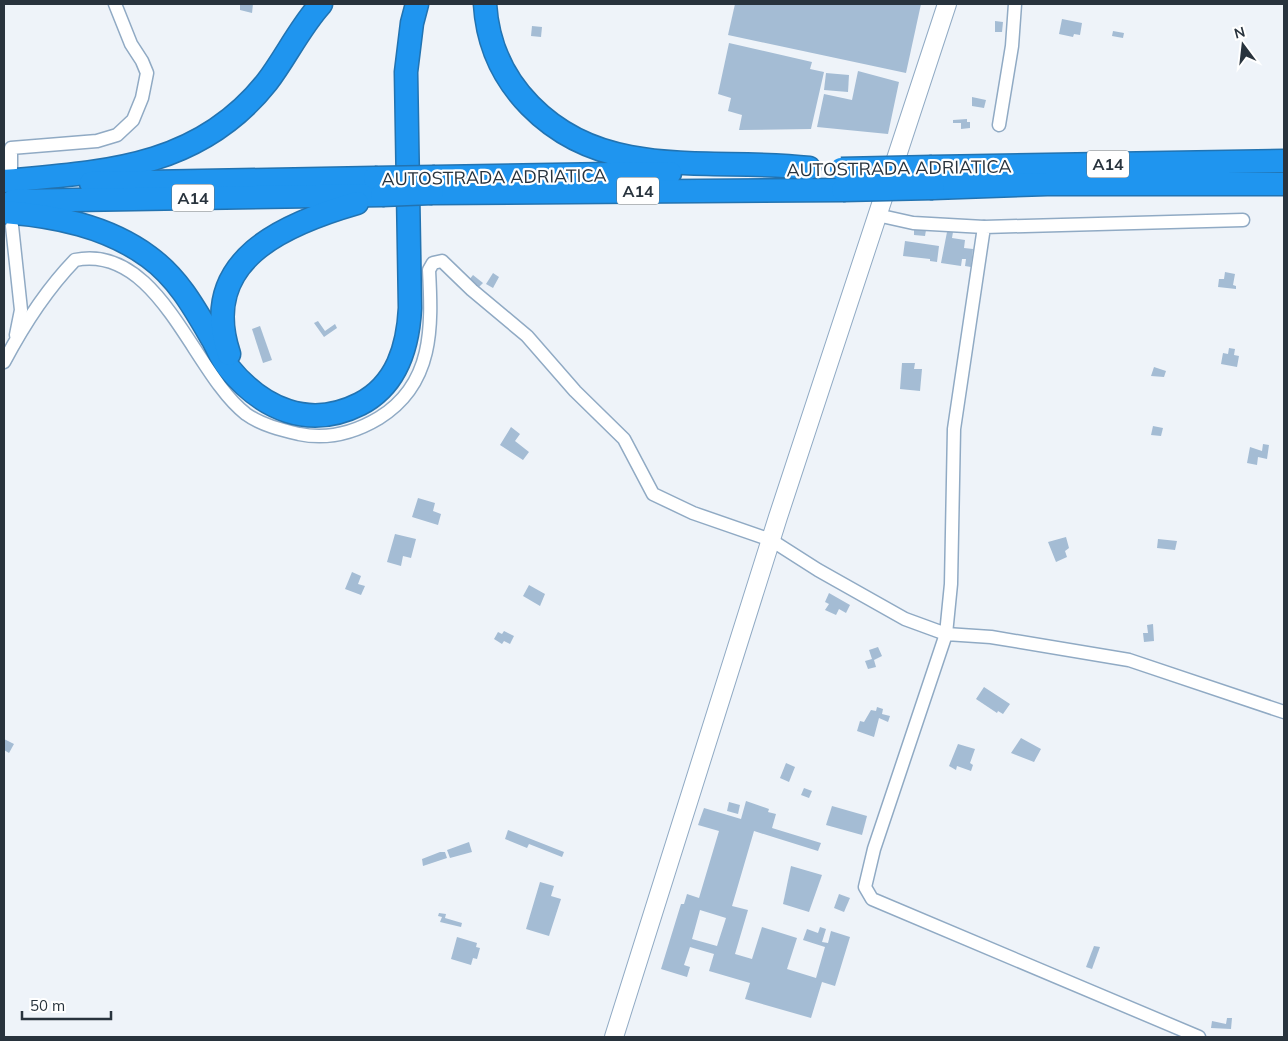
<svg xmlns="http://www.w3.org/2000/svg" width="1288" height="1041" viewBox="0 0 1288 1041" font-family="Mulish,sans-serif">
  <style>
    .building { fill: #a4bcd4; fill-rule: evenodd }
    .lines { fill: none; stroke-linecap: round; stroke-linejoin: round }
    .minor-casing { stroke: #90aac4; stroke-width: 15 }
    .secondary-casing { stroke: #90aac4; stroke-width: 20 }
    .motorway-casing { stroke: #2273b1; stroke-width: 25 }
    .minor { stroke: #fff; stroke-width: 12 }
    .secondary { stroke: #fff; stroke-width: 18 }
    .motorway { stroke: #1f95ef; stroke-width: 22 }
    .motorway-bridge-casing { stroke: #2273b1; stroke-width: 25; stroke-linecap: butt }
    .motorway-bridge { stroke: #1f95ef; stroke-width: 22 }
    .labels { text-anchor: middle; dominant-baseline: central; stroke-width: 4.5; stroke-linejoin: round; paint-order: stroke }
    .shield { fill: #fff; stroke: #687077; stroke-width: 1 }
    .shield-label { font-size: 16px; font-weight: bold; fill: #28333d }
    .street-label { font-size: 18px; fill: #28333d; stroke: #fff }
  </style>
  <rect width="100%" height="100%" fill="#eef3f9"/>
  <g class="building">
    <polygon points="240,4 253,4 252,13 240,10"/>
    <polygon points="735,4 921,4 906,73 728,35"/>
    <polygon points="1062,19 1082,23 1080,35 1074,34 1073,37 1059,34"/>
    <polygon points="995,21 1003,22 1002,32 995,32"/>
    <polygon points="532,26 542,27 541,37 531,36"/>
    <polygon points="1113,31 1124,33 1123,38 1112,36"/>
    <polygon points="729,43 812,62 810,69 824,72 811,129 739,130 742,115 728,111 731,98 718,94"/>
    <polygon points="858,71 899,82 888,134 817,127 824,94 852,100"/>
    <polygon points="826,73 849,75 848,92 824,90"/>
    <polygon points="972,97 986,100 984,108 972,106"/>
    <polygon points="967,119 967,122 970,122 970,128 961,129 961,123 953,123 953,120"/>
    <polygon points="914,230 926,230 925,236 914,235"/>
    <polygon points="947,232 953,232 952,238 965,240 964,248 973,249 971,267 965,266 966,259 962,259 961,266 941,263"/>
    <polygon points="905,241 939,246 937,262 930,261 930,259 903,256"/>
    <polygon points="1225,272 1235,274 1233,285 1236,286 1236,289 1218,287 1219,279 1224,279"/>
    <polygon points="493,273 499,277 493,288 486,284"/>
    <polygon points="473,275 483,283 478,288 469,280"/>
    <polygon points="318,321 325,331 335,324 337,328 324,337 314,323"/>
    <polygon points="260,326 272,360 263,363 252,329"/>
    <polygon points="1229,348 1235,349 1234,355 1239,356 1237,367 1221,364 1223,353 1228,354"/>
    <polygon points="902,363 915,363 914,369 922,369 920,391 900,389"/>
    <polygon points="1154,367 1166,371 1164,377 1151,376"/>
    <polygon points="1153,426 1163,428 1161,436 1151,435"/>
    <polygon points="511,427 520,434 515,441 529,452 523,460 500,445"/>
    <polygon points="1263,444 1269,445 1267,459 1258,457 1257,465 1247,463 1250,447 1262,451"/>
    <polygon points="418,498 435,503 433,511 441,514 438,525 412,517"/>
    <polygon points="395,534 416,539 411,558 403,556 401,566 387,562"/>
    <polygon points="1066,537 1069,548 1065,551 1067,557 1056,562 1048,542"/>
    <polygon points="1158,539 1177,541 1175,550 1157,548"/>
    <polygon points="352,572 361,576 358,584 365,586 361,595 345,589"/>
    <polygon points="529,585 545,594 540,606 523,596"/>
    <polygon points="829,593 850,605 846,613 839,609 836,615 825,610 829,604 825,602"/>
    <polygon points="1153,624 1154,641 1144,642 1143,633 1148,633 1147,625"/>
    <polygon points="504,631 514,636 510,644 504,641 502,644 494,639 498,632 502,634"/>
    <polygon points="878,647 882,656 874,660 876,667 868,669 865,661 872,659 869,650"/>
    <polygon points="984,687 1010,704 1003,714 998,711 997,713 976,699"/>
    <polygon points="877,707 883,709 882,714 890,716 888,722 879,718 874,737 857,731 860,721 864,722 871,710 876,711"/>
    <polygon points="1021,738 1041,749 1034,762 1011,753"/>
    <polygon points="4,739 14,744 9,753 4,750"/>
    <polygon points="958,744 975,749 970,763 973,765 971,771 957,766 956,770 949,766"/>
    <polygon points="786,763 795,767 789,782 780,778"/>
    <polygon points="804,788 812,791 809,798 801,795"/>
    <path d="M746,801L769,809L768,812L776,814L772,828L821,843L818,851L754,831L732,906L748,910L735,954L752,959L762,927L797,938L787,969L816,978L825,947L803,940L807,929L818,933L820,927L826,929L822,942L828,943L831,931L850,937L835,986L822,982L811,1018L745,999L750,983L709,971L714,954L690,947L684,965L690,967L687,977L661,969L681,904H684L687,894L699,898L719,831L698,825L704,808L741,819ZM700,910L726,918L717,946L692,939Z"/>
    <polygon points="729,802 740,805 738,814 727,811"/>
    <polygon points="832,806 867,816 862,835 826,825"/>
    <polygon points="508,830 564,852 562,857 529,844 527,848 505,839"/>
    <polygon points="469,842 472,852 450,858 447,850"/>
    <polygon points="440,852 445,852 447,858 423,866 422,859"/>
    <polygon points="791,866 822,875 809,912 783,904"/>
    <polygon points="540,882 554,886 551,896 561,899 549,936 526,929"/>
    <polygon points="839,894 850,898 844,912 834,908"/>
    <polygon points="439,913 446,914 445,918 462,923 461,927 440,922 442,917 438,916"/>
    <polygon points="457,937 477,943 476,947 480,948 477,959 473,958 471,965 451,959"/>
    <polygon points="1094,946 1100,947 1092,969 1086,967"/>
    <polygon points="1227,1018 1232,1018 1231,1029 1211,1028 1212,1021 1226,1024"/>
  </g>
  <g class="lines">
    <g class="minor-casing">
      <g id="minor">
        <polyline points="999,125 1012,46 1015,4"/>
        <polyline points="11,169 11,148 97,141 117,135 133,120 142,98 147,73 142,61 131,44 115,4"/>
        <polyline points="877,215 913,223 984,227"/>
        <polyline points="12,226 21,310 16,335"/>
        <path d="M4,362C23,326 47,289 75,260C159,243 193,373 246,414C261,425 282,430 299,434C328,440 354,433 379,418C434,384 432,327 429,270L433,263L442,261L472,290L527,336L575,391L624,439L653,494L693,513L771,540L818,570L905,619L946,634L951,584L954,429L984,227L1243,220"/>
        <polyline points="1199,1037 872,899 865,887 874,849 946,634 991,637 1129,660 1284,712"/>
      </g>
    </g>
    <g class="secondary-casing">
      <polyline id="secondary" points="614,1037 778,517 947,4"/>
    </g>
    <g class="motorway-casing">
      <g id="motorway">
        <path d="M485,4C490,85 552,143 630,157C688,168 749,161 809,168"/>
        <polyline points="932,167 1284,161"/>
        <polyline points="435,177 670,173"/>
        <path d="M4,181C105,172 199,168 267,82C286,57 300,27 321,4"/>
        <polyline points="91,183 375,178"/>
        <polyline points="933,188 1047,184 1284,184"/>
        <polyline points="432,193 843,190"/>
        <polyline points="13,201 382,195"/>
        <path d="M4,212C55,216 107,226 149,257C179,279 195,309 213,340C218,349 222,359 228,367C262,409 309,430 360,404C397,385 408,347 410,308L406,72L412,23L417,4"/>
        <path d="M229,354C198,260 284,224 357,203"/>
      </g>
    </g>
    <use href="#minor" class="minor"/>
    <use href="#secondary" class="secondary"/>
    <use href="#motorway" class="motorway"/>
    <g class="motorway-bridge-casing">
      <g id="motorway-bridge">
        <polyline points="841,169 932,167"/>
        <polyline points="375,178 435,177"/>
        <polyline points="843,190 933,188"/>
        <polyline points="382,195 432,193"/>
      </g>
    </g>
    <use href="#motorway-bridge" class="motorway-bridge"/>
  </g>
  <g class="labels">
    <g class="shield">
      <rect x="1087" y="150.5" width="42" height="27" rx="4"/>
      <rect x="617" y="177.5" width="42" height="27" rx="4"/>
      <rect x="172" y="184.5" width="42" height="27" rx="4"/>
    </g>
    <g class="shield-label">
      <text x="1108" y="164">A14</text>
      <text x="638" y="191">A14</text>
      <text x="193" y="198">A14</text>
    </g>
    <g class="street-label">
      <text transform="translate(899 168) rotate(-1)">AUTOSTRADA ADRIATICA</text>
      <text transform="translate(494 177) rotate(-1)">AUTOSTRADA ADRIATICA</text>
    </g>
  </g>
  <rect width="1288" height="1041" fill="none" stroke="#28333d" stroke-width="10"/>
  <g transform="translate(1243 45) rotate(345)" stroke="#ffffff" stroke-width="4" paint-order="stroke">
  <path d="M0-4L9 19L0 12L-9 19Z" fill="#28333d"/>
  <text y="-8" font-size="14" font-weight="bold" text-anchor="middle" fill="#28333d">N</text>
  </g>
  <path d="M22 1011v8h89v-8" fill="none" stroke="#28333d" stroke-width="2.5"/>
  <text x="30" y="1011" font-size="15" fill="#28333d" stroke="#ffffff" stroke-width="4" paint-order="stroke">50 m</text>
</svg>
